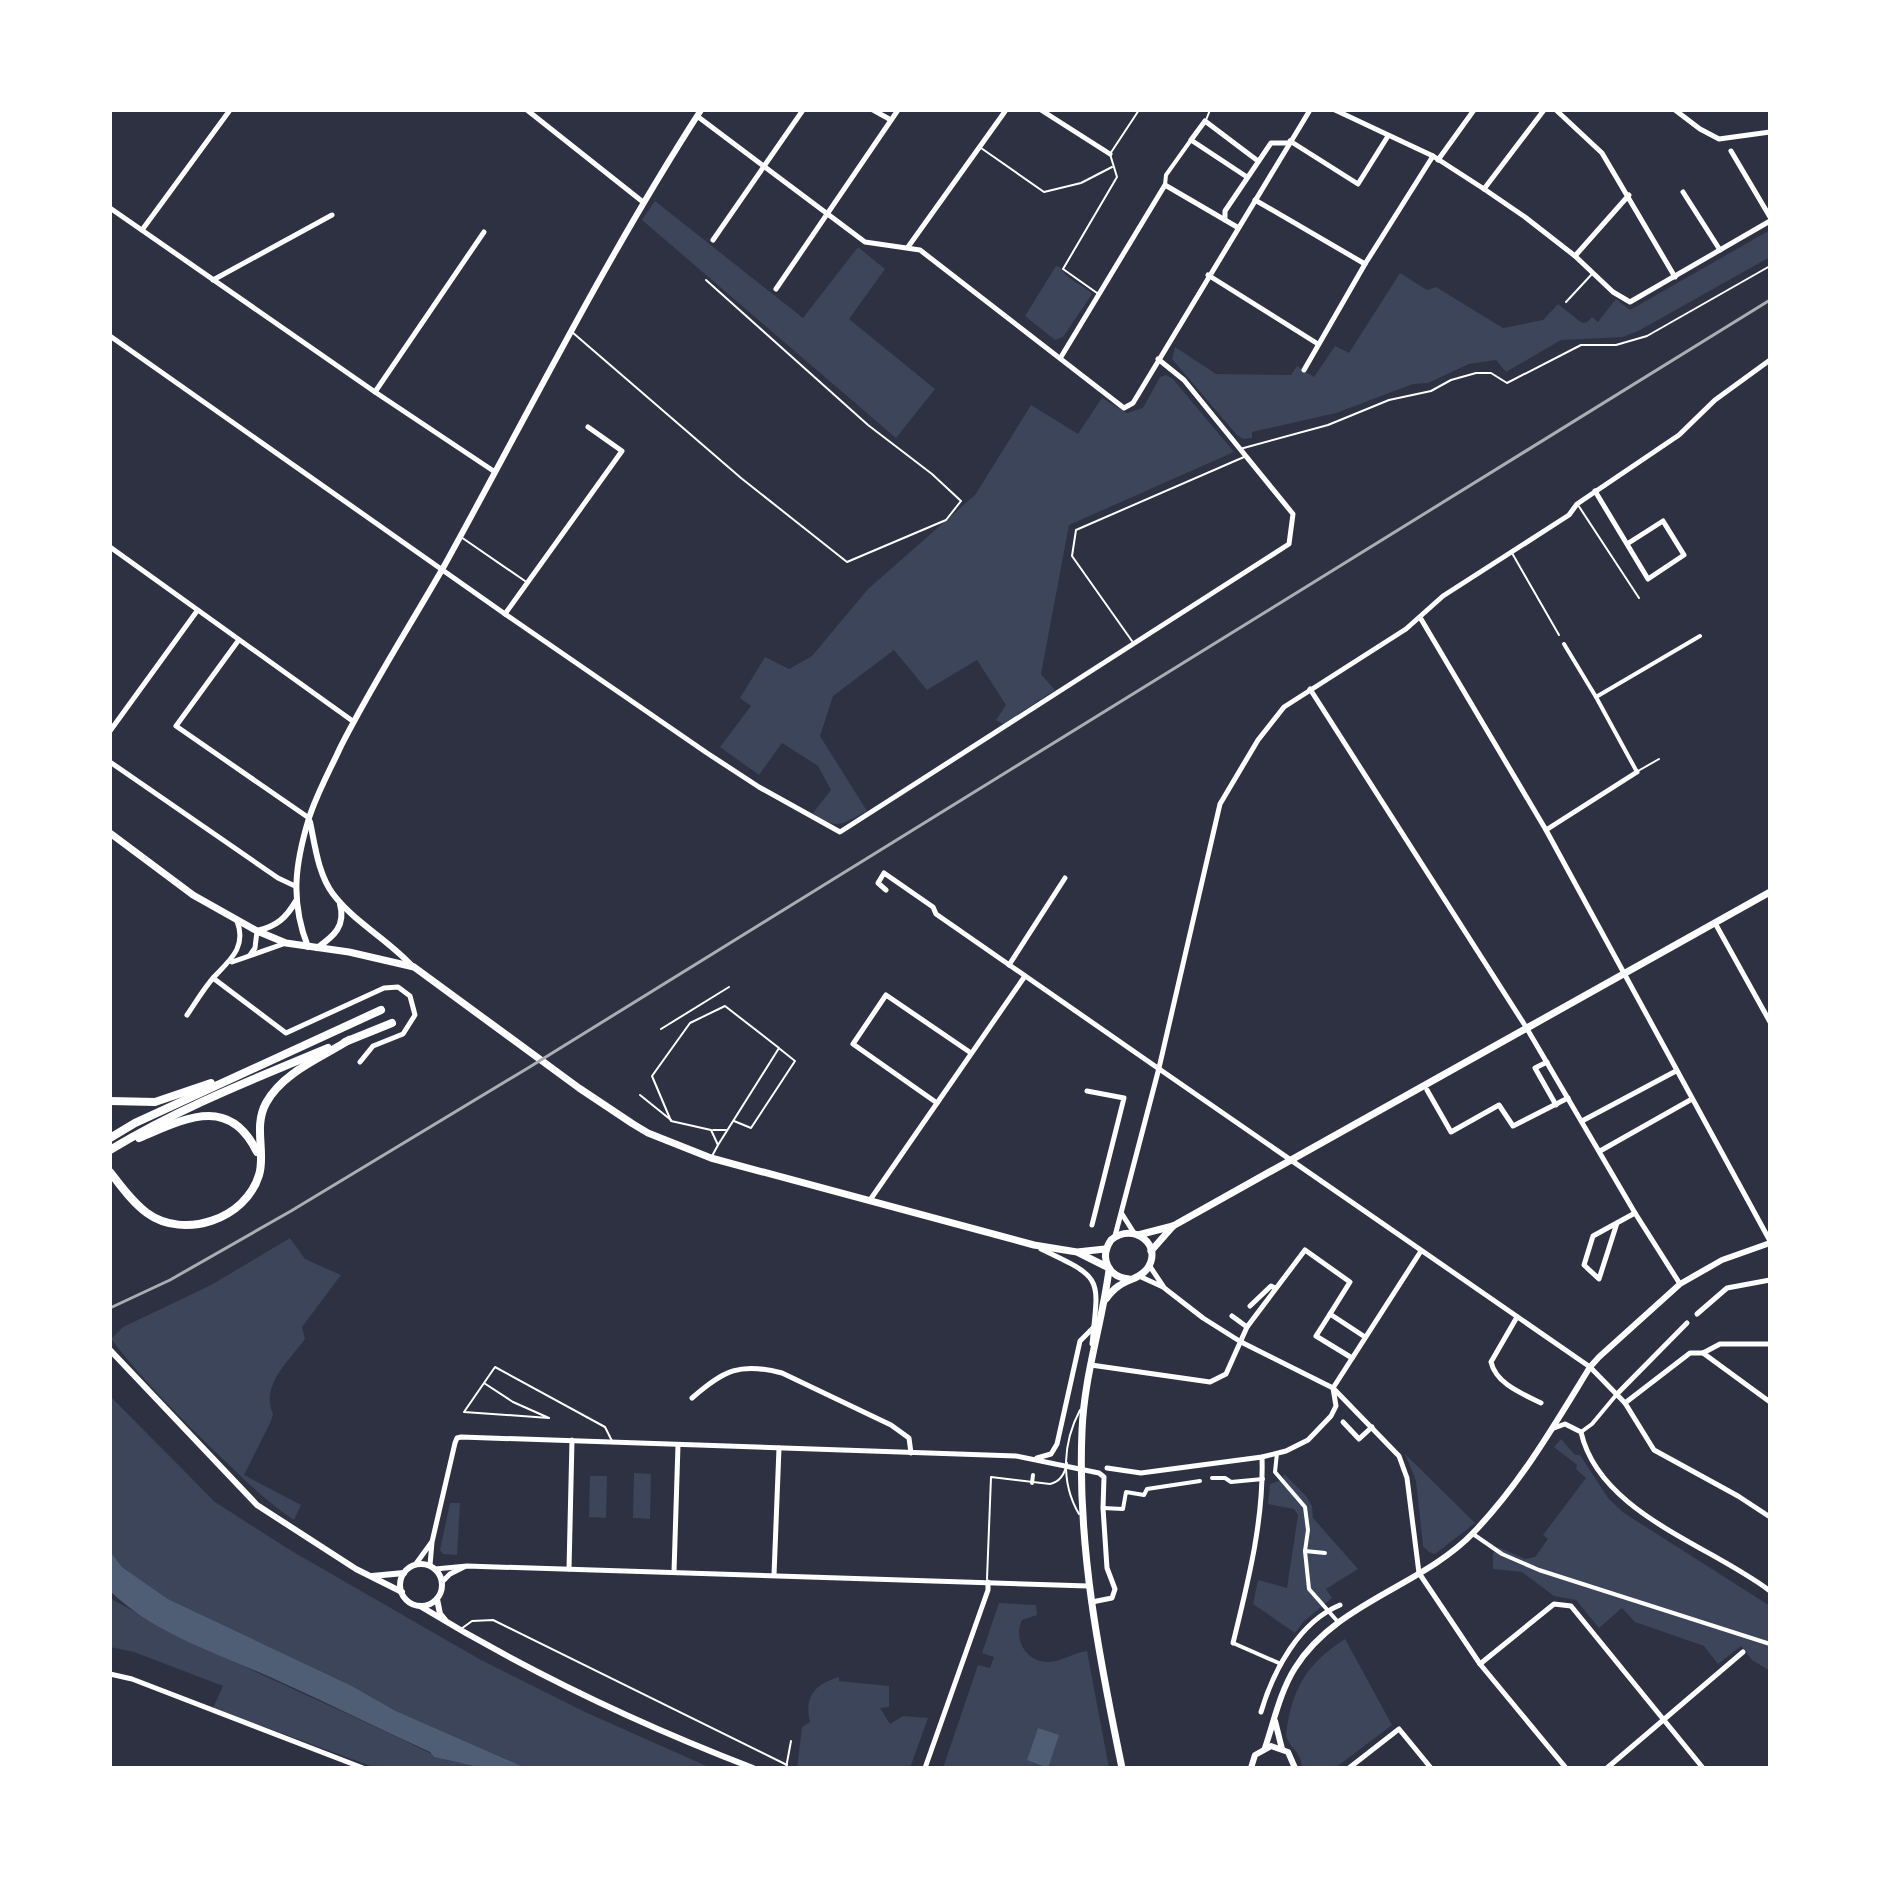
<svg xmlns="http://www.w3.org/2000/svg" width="1880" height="1878" viewBox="0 0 1880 1878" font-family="'Nunito Sans',sans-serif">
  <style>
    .green { fill: #3c4559 }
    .water { fill: #4f5d75 }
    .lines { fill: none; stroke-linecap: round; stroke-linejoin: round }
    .service { stroke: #fff; stroke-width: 2 }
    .pedestrian { stroke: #fff; stroke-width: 4 }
    .minor { stroke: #fff; stroke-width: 5 }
    .tertiary { stroke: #fff; stroke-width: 6 }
    .secondary { stroke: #fff; stroke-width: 7 }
    .trunk { stroke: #fff; stroke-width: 8 }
    .rail { stroke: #abadb3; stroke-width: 3 }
  </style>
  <rect width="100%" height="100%" fill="#2d3142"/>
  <g class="green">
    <polygon points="655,201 803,318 858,247 885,269 849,319 935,389 896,438 642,220"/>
    <polygon points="1770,230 1770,257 1640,330 1623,337 1561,340 1506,372 1496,360 1469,364 1428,383 1413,384 1336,413 1252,432 1252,438 1243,439 1237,435 1172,359 1175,347 1216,374 1291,375 1297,366 1314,377 1335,346 1349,353 1400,273 1427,290 1436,287 1503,328 1543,320 1558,304 1582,323 1587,322 1592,317 1598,322 1616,299 1630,310"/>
    <path d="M1056,266L1060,267C1068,281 1081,283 1092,294L1063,337L1055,340L1025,316Z"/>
    <path d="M1166,375L1173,379L1234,452L1069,525L1041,674L1055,690L1003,724L996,720L1006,705L977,660L927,690L894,650L833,696L820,736L867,811C844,823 836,832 813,813L831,790L818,766L782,743L759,775L720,747L751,706L740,698L765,657L789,669L812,656L868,589L975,495L1031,405L1078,434L1102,398L1127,413L1143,408L1160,377Z"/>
    <path d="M290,1238L305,1259L341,1275L302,1327L305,1339C290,1360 260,1385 273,1414L271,1421L244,1475L301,1505L294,1520C268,1503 247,1482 224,1460C184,1422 145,1383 111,1339L123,1327L211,1285Z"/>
    <polygon points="110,1396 215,1502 290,1550 481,1660 585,1712 711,1768 526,1768 396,1711 352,1686 168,1599 122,1567 110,1551"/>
    <polygon points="1561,1439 1575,1455 1580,1455 1608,1498 1624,1513 1770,1606 1770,1671 1752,1660 1741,1646 1718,1664 1704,1646 1635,1622 1622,1608 1599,1628 1576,1600 1554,1596 1522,1572 1493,1569 1493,1553 1498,1547 1525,1559 1535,1557 1548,1539 1543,1535 1586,1478 1576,1469 1577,1465 1554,1447"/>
    <polygon points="1405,1454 1475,1523 1435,1554 1429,1552 1423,1546 1416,1481"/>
    <polygon points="634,1473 651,1474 650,1519 633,1518"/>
    <polygon points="1284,1474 1306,1496 1312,1506 1313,1518 1358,1569 1326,1589 1332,1598 1304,1621 1295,1633 1253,1604 1258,1580 1287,1588 1298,1515 1294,1509 1268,1504 1270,1484 1282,1480"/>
    <polygon points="590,1476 607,1476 606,1518 589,1517"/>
    <polygon points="450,1503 460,1503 457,1555 443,1554 440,1550"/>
    <path d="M110,1598C215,1658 328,1702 436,1756C450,1764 467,1761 483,1768H376L213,1708L223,1686L134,1652L110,1647Z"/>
    <path d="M999,1603L1036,1605L1037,1615L1022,1620C1013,1639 1026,1662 1048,1662C1061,1662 1073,1653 1087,1651L1109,1768H943L978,1665L990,1668L994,1657L982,1653Z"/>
    <path d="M1345,1639L1392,1725L1335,1768H1302C1302,1752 1288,1748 1286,1734C1292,1689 1306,1664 1345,1639Z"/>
    <path d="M839,1677V1681L889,1686V1707L880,1708L890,1724L903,1716L928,1718L910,1768H797L802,1727L810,1722C804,1696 815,1684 839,1677Z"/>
  </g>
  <g class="water">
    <path d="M110,1551L122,1567L168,1599L352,1686L396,1711L526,1768H483L434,1757L430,1752C377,1728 324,1701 270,1677C216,1653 153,1633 110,1591Z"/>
    <polygon points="1038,1728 1059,1735 1048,1768 1027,1760"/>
  </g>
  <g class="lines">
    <g class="service">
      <polyline points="1206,120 1210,110"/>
      <polyline points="981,148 1044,192 1081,183 1112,167"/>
      <polyline points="1097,293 1063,269 1117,177 1110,154 1139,110"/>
      <polyline points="1566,302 1592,274"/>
      <polyline points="572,332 741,478 847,562 946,520 961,501 932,474 868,425 706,280"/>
      <polyline points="1240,449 1328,425 1389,400 1431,391 1451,380 1476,373 1491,373 1507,383 1581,345 1616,345 1647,336 1770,266"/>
      <polyline points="1578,505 1639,598"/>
      <polyline points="461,537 525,581"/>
      <polyline points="1512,553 1559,635"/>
      <polyline points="1132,641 1072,556 1076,530 1244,457"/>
      <polyline points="1638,771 1659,759"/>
      <polyline points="661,1029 729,987"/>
      <polyline points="640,1095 671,1120"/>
      <polyline points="734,1121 751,1128 795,1061 780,1049"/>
      <polyline points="713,1130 726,1130"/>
      <polyline points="712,1156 718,1145 711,1130 671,1121 652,1076 690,1023 725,1006 779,1048 718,1145"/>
      <polyline points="484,1383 513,1402 549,1418 464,1412 495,1367 605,1427 612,1441"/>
      <path d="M1079,1514C1060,1482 1063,1442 1080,1410"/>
      <path d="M987,1579L991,1477L1050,1484C1060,1482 1065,1473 1067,1463"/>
      <polyline points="461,1629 472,1621 493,1620 787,1765"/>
      <polyline points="786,1768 791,1741"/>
    </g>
    <g class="pedestrian">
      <polyline points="1165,185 1166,175 1191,140"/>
      <polyline points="1564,644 1596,697"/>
      <polyline points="1637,772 1596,697 1700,636"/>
      <polyline points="1581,1432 1592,1424 1617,1394"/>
      <polyline points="1277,1453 1275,1472 1305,1507 1308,1530 1305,1551 1309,1589 1338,1622"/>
      <polyline points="1212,1478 1225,1478 1231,1482 1263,1479"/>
      <polyline points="1032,1483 1033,1475"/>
      <polyline points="1103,1508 1123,1509 1126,1492 1144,1495 1147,1489 1200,1481"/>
      <polyline points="1473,1534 1502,1554 1539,1570 1770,1644"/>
      <polyline points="1305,1551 1325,1553"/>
      <polyline points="1233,1643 1281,1664"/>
    </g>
    <g class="minor">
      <polyline points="527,110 643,202"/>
      <polyline points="873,110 891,120"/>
      <polyline points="1041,110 1110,154"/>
      <polyline points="1335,110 1433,156 1484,189 1525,217 1575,256 1613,292 1630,302 1770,221"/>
      <polyline points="1556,110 1602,153 1675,277"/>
      <polyline points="1675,110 1700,129 1719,139 1770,132"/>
      <polyline points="697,116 865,242 920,250 1124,408 1133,403 1310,110"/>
      <polyline points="1290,141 1358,184 1388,136"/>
      <polyline points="1731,151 1770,217"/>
      <polyline points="1438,160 1474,110"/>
      <polyline points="1247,177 1191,140 1205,121 1258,161"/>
      <polyline points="1484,189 1544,110"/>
      <polyline points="1683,192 1720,250"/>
      <polyline points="1255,200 1365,264"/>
      <polyline points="110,208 375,392 495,472"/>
      <polyline points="1225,220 1225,211 1271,143 1288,143"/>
      <polyline points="142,230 230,110"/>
      <polyline points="713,240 803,110"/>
      <polyline points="908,247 1006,110"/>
      <polyline points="1575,256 1629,195"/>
      <polyline points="1208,275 1318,344"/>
      <polyline points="213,280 332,215"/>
      <polyline points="776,289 898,110"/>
      <polyline points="110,336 505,614 707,753 759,787 840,832 1289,544 1293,514 1184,380 1158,359"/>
      <polyline points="1061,357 1165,185 1237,227"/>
      <polyline points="1304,370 1365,264 1433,156"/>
      <polyline points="375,392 484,232"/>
      <polyline points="1595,491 1648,579 1684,555 1663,521 1627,544"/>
      <polyline points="110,547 354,722"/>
      <polyline points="505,614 622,451 588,427"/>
      <polyline points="1421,619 1546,830 1770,1241"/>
      <polyline points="238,641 176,726 309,818"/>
      <polyline points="1310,689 1526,1027 1635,1213 1680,1284"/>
      <polyline points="110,731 197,611"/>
      <polyline points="110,762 278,878 295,886"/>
      <polyline points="1546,830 1637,772"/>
      <path d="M886,890L878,883L884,873L933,907L936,914C1154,1065 1371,1217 1590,1367L1625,1403L1654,1450L1738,1496L1770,1517"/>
      <polyline points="1715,923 1770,1022"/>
      <polyline points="250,955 255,948 257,931"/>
      <polyline points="232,962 286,943"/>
      <polyline points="1009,965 1065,878"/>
      <polyline points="213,978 286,1033 384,988 398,987 410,996 415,1015 403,1034 373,1046 360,1062"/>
      <path d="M187,1015C196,1002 204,988 214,977C230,960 247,947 237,921"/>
      <polyline points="1547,1062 1535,1068 1556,1105"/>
      <polyline points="1427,1090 1451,1132 1499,1105 1513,1126 1568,1098"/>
      <polyline points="1087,1091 1124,1098 1092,1225"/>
      <polyline points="937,1103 853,1044 886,995 971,1053"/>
      <polyline points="1582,1121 1676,1071"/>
      <polyline points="1600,1151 1692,1099"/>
      <polyline points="870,1200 1025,976"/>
      <polyline points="1122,1214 1134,1233"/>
      <polyline points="1617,1223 1599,1279 1584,1265 1593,1236 1635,1213"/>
      <polyline points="1115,1236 1159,1068 1220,804 1258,740 1284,707 1406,629 1443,596 1569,515 1577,504 1679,435 1715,400 1770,360"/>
      <path d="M1041,1249C1104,1279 1099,1276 1092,1344"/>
      <polyline points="1149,1265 1163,1286"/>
      <polyline points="1139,1276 1163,1287 1203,1318 1241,1342 1333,1388 1399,1456 1407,1478 1419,1573 1480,1664 1566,1768"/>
      <polyline points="1250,1306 1271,1286 1275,1288"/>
      <polyline points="1697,1314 1727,1288 1770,1280"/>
      <polyline points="1232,1316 1247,1327"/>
      <path d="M1517,1317L1491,1362C1496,1384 1523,1394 1541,1403"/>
      <polyline points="1703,1353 1770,1402"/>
      <polyline points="1352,1358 1316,1336 1330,1314 1365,1337"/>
      <polyline points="1091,1365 1210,1382 1226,1374 1247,1327 1305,1250 1350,1282 1330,1314"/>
      <polyline points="1617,1394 1687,1323"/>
      <path d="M692,1398C724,1370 740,1362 782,1373L891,1425L909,1438L911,1453"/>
      <polyline points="1625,1403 1690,1353 1703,1353 1720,1344 1770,1344"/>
      <polyline points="1343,1422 1359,1439 1372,1427"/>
      <path d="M1554,1428L1565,1424L1581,1432C1599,1513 1710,1545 1770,1591"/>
      <polyline points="1037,1458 1051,1454 1057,1444 1080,1341 1093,1328"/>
      <polyline points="1107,1468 1141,1473 1262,1457 1286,1451 1308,1440 1331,1416 1336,1406 1333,1388 1421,1251"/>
      <polyline points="415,1565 431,1543"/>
      <polyline points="430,1565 432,1542 455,1443 457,1438 461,1437 1016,1456 1099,1473 1104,1477 1103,1508 1107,1568 1115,1589 1112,1598 1092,1602"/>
      <polyline points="435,1569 467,1566 1088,1586"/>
      <polyline points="569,1569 572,1440"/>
      <polyline points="674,1572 678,1445"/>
      <polyline points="774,1575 779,1448"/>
      <polyline points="442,1582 450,1574 464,1567"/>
      <path d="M1233,1643C1248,1582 1264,1520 1262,1457"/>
      <polyline points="1480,1664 1554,1604 1571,1606 1703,1768"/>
      <polyline points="110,1674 132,1679 363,1768"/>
      <path d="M1261,1712C1273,1671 1299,1622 1340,1605"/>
      <polyline points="925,1768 988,1590 988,1582"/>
      <polyline points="1349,1768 1399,1729 1431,1768"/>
      <polyline points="1607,1768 1743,1652"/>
    </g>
    <g class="tertiary">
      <path d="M310,822C315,845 318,874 333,894C355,923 389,940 413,967"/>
      <path d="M257,931C277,926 286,918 296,901"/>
      <path d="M308,947C290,901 295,864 309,818C317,793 330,770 341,746C372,685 409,627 443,568C528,414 606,257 701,110"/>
      <path d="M317,948C334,936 346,926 340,904"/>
      <polyline points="110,1350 257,1505 356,1569 402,1592"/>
      <circle cx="421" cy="1585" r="21"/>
      <polyline points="372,1576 404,1573"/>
      <polyline points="437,1599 440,1614 445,1620"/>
      <path d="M420,1606C525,1670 638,1724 753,1768"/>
      <polyline points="1275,1721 1282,1749"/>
      <path d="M1265,1748C1274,1721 1280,1692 1295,1668C1336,1602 1423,1586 1474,1532C1521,1483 1555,1424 1590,1367L1599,1357L1680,1284L1722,1260L1770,1243"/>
      <polyline points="1251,1768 1255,1755 1271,1746 1288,1752 1295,1768"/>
    </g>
    <g class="secondary">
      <polyline points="110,833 193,895 257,931 286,943 349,952 414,967 579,1088 633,1124 648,1133 711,1158 1034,1245 1077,1252 1105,1249"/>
      <polyline points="1138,1235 1173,1226 1770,892"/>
      <polyline points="1151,1251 1173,1226"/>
      <polyline points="1079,1253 1107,1267"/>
      <path d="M1109,1270C1102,1324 1084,1376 1082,1431C1077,1545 1099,1657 1122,1768"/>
      <path d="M1106,1299C1121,1277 1136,1283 1147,1269C1164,1246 1134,1221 1111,1240C1099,1258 1108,1277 1129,1279"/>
    </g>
    <g class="trunk">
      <polyline points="345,1042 392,1023"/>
      <polyline points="110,1101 155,1102 211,1083"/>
      <polyline points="110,1138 135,1123 381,1010"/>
      <path d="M139,1138C184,1119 229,1094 257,1152"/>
      <path d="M110,1150C179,1108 254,1079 328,1048"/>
      <path d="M110,1172C121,1186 132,1202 147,1213C184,1240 246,1219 259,1175C266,1153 253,1127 266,1103C283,1072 321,1058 349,1040"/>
    </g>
    <polyline class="rail" points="110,1308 170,1280 291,1211 528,1068 1770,300"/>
  </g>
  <rect width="1880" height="1878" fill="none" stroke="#ffffff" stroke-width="224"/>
</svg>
